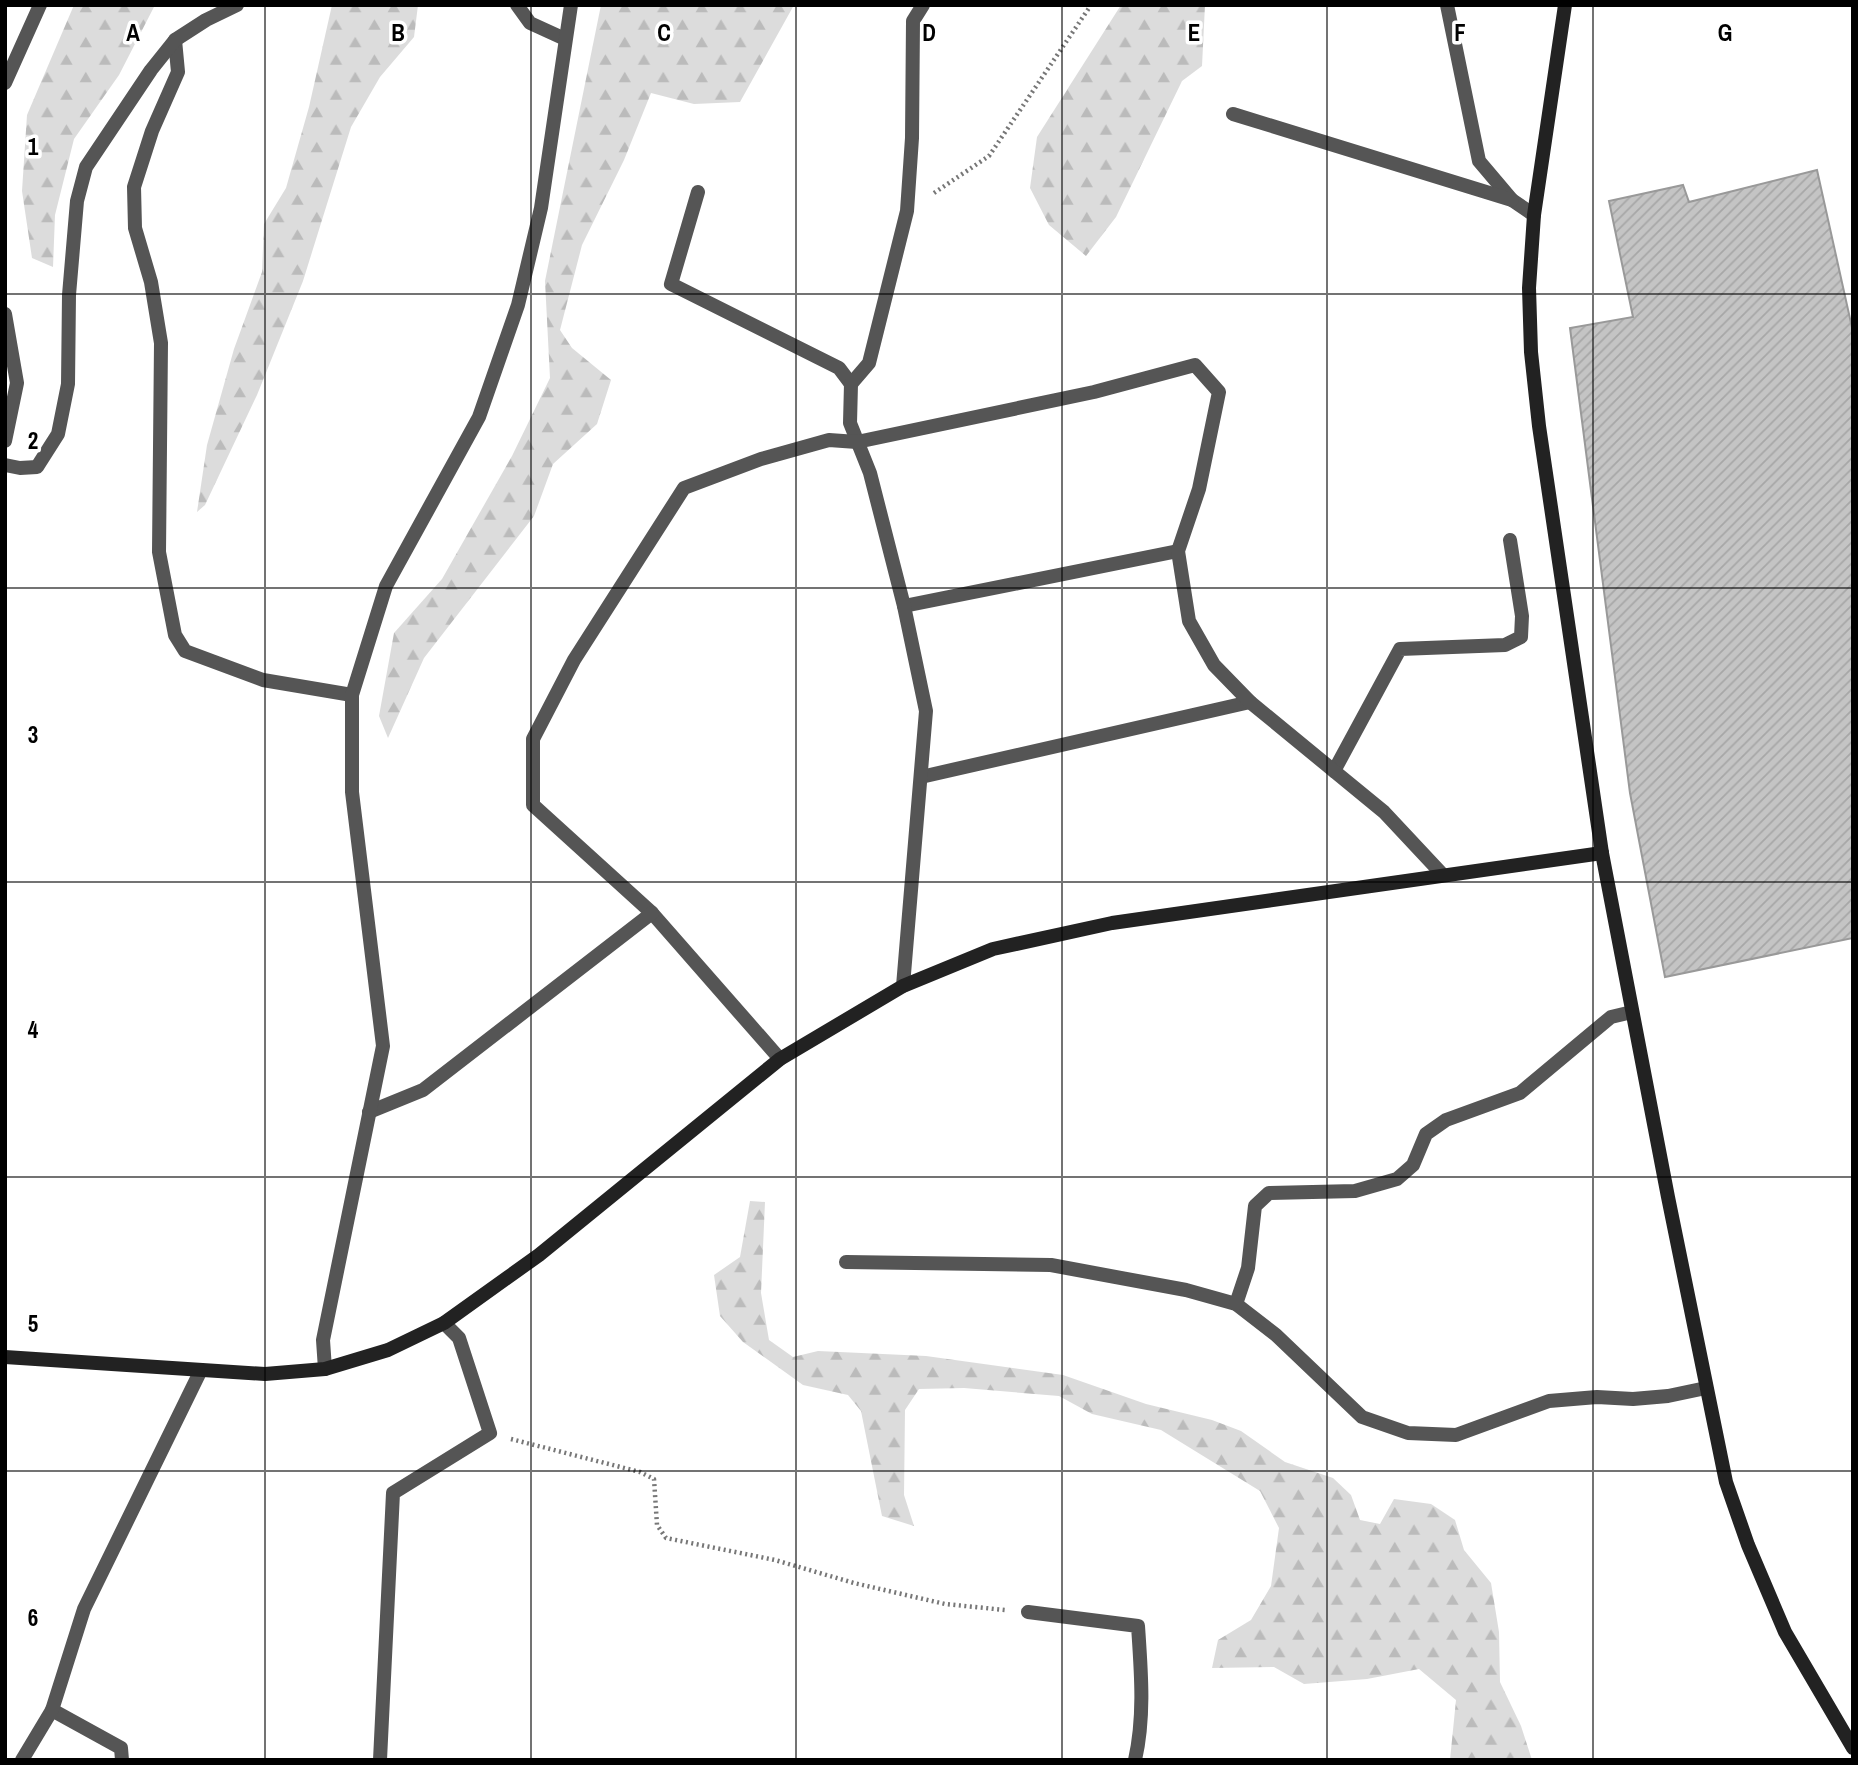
<svg xmlns="http://www.w3.org/2000/svg" width="1858" height="1765" viewBox="0 0 1858 1765" font-family="'Archivo Narrow',sans-serif">
  <style>
    .forest { fill: url(#forest-firs) }
    .building { fill: url(#building-hatch); stroke: #999; stroke-width: 2 }
    .lines { fill: none; stroke-linecap: round; stroke-linejoin: round }
    .path { stroke: #777; stroke-width: 4.5; stroke-dasharray: 2 3.5; stroke-linecap: butt }
    .lane { stroke: #555; stroke-width: 14 }
    .street { stroke: #555; stroke-width: 14 }
    .secondary { stroke: #222; stroke-width: 14 }
    .grid { fill: none; stroke: #000; stroke-width: 2; stroke-opacity: 0.55 }
    .grid-label { font-size: 23px; text-anchor: middle; font-weight: bold; fill: #000; stroke: #fff; stroke-width: 7; stroke-linejoin: round; paint-order: stroke }
  </style>
  <defs>
    <pattern id="forest-firs" width="22" height="20" patternUnits="userSpaceOnUse" patternTransform="scale(1.75)"><rect width="22" height="20" fill="#dcdcdc"/><path d="M5 1l3.5 6h-7zM16 11l3.5 6h-7z" fill="#bbb"/></pattern>
    <pattern id="building-hatch" width="6" height="6" patternUnits="userSpaceOnUse" patternTransform="scale(1.75)"><rect width="6" height="6" fill="#c4c4c4"/><path d="M-1 1l2-2M0 6l6-6M5 7l2-2" fill="none" stroke="#a7a7a7"/></pattern>
  </defs>
  <rect width="100%" height="100%" fill="#fff"/>
  <g class="forest">
    <polygon points="74,5 155,5 119,75 74,139 55,215 53,267 32,258 22,191 27,115"/>
    <polygon points="332,5 418,5 414,37 380,77 351,127 303,281 257,395 205,505 197,512 207,445 234,349 262,272 264,224 286,188 309,107"/>
    <polygon points="601,5 794,5 740,102 694,104 651,93 624,160 582,245 560,330 572,348 611,380 597,424 553,464 534,516 424,658 388,738 379,716 394,633 442,579 512,456 550,378 545,281"/>
    <polygon points="1121,5 1205,5 1202,66 1182,81 1116,217 1086,256 1049,225 1030,188 1037,137"/>
    <polygon points="750,1201 765,1202 761,1293 769,1340 793,1357 818,1351 926,1356 1063,1375 1146,1404 1212,1420 1241,1431 1285,1462 1333,1478 1351,1495 1360,1520 1380,1524 1394,1499 1431,1504 1455,1520 1464,1550 1491,1583 1499,1632 1500,1682 1521,1726 1532,1760 1450,1760 1456,1700 1419,1669 1367,1679 1304,1684 1274,1667 1212,1668 1218,1640 1251,1620 1271,1586 1279,1528 1260,1491 1161,1430 1092,1414 1059,1396 964,1388 919,1389 905,1410 904,1495 914,1526 882,1516 861,1411 848,1395 803,1385 743,1342 720,1316 714,1275 740,1257"/>
  </g>
  <polygon class="building" points="1817,170 1853,332 1853,938 1665,977 1630,793 1570,328 1633,317 1609,201 1683,185 1689,202"/>
  <g class="lines">
    <g class="path">
      <polyline points="934,193 989,156 1091,5"/>
      <polyline points="511,1439 640,1472 654,1479 657,1525 666,1538 775,1560 854,1583 945,1604 1005,1610"/>
    </g>
    <polyline class="lane" points="175,40 178,72 152,131 134,187 135,228 151,282 161,343 159,552 175,635 185,651 263,680 352,695"/>
    <g class="street">
      <polyline points="517,5 530,23 565,39"/>
      <polyline points="1447,5 1479,161 1512,200 1534,215"/>
      <polyline points="5,83 40,5"/>
      <polyline points="1233,114 1512,200"/>
      <polyline points="698,192 671,284 839,368 851,384"/>
      <polyline points="5,314 17,383 5,441"/>
      <polyline points="5,465 20,468 37,467 58,434 68,384 69,295 77,201 86,167 151,70 175,40 206,20 237,5"/>
      <polyline points="904,606 1178,551"/>
      <polyline points="1334,771 1400,649 1505,645 1521,637 1522,616 1510,540"/>
      <polyline points="921,777 1250,702"/>
      <polyline points="903,986 926,711 904,606 870,473 850,423 851,384 869,363 907,211 912,138 913,21 923,5"/>
      <polyline points="780,1059 652,913 533,805 533,739 574,660 684,488 761,459 829,440 857,442 1094,392 1195,365 1219,392 1199,489 1178,551 1189,621 1214,665 1250,702 1384,812 1442,874"/>
      <polyline points="369,1112 423,1090 652,913"/>
      <polyline points="846,1262 1051,1265 1186,1290 1236,1304 1276,1335 1362,1417 1408,1433 1456,1435 1549,1401 1597,1397 1633,1399 1668,1396 1706,1388"/>
      <polyline points="1236,1304 1248,1268 1255,1206 1269,1193 1355,1191 1397,1179 1413,1165 1426,1134 1446,1120 1520,1093 1611,1017 1632,1012"/>
      <polyline points="325,1369 323,1340 383,1046 352,792 352,695 386,586 479,417 518,305 541,208 571,5"/>
      <path d="M1028,1612L1138,1626C1141,1671 1145,1716 1135,1760"/>
      <polyline points="52,1710 121,1748 122,1760"/>
      <polyline points="22,1760 52,1710 84,1609 201,1370"/>
      <polyline points="380,1760 393,1493 490,1433 459,1338 444,1323"/>
    </g>
    <g class="secondary">
      <polyline points="1565,5 1534,215 1529,288 1531,352 1539,426 1602,853 1668,1197 1726,1482 1748,1545 1785,1632 1853,1748"/>
      <polyline points="5,1357 265,1374 325,1369 388,1350 444,1323 539,1255 780,1059 903,986 993,949 1112,923 1602,853"/>
    </g>
  </g>
  <path class="grid" d="M265,5V1760M531,5V1760M796,5V1760M1062,5V1760M1327,5V1760M1593,5V1760M5,294H1853M5,588H1853M5,882H1853M5,1177H1853M5,1471H1853"/>
  <g class="grid-label">
    <text x="133" y="41">A</text>
    <text x="398" y="41">B</text>
    <text x="664" y="41">C</text>
    <text x="929" y="41">D</text>
    <text x="1194" y="41">E</text>
    <text x="1460" y="41">F</text>
    <text x="1725" y="41">G</text>
    <text x="33" y="155">1</text>
    <text x="33" y="449">2</text>
    <text x="33" y="743">3</text>
    <text x="33" y="1038">4</text>
    <text x="33" y="1332">5</text>
    <text x="33" y="1626">6</text>
  </g>
  <rect width="1858" height="1765" fill="none" stroke="#000000" stroke-width="14"/>
</svg>
